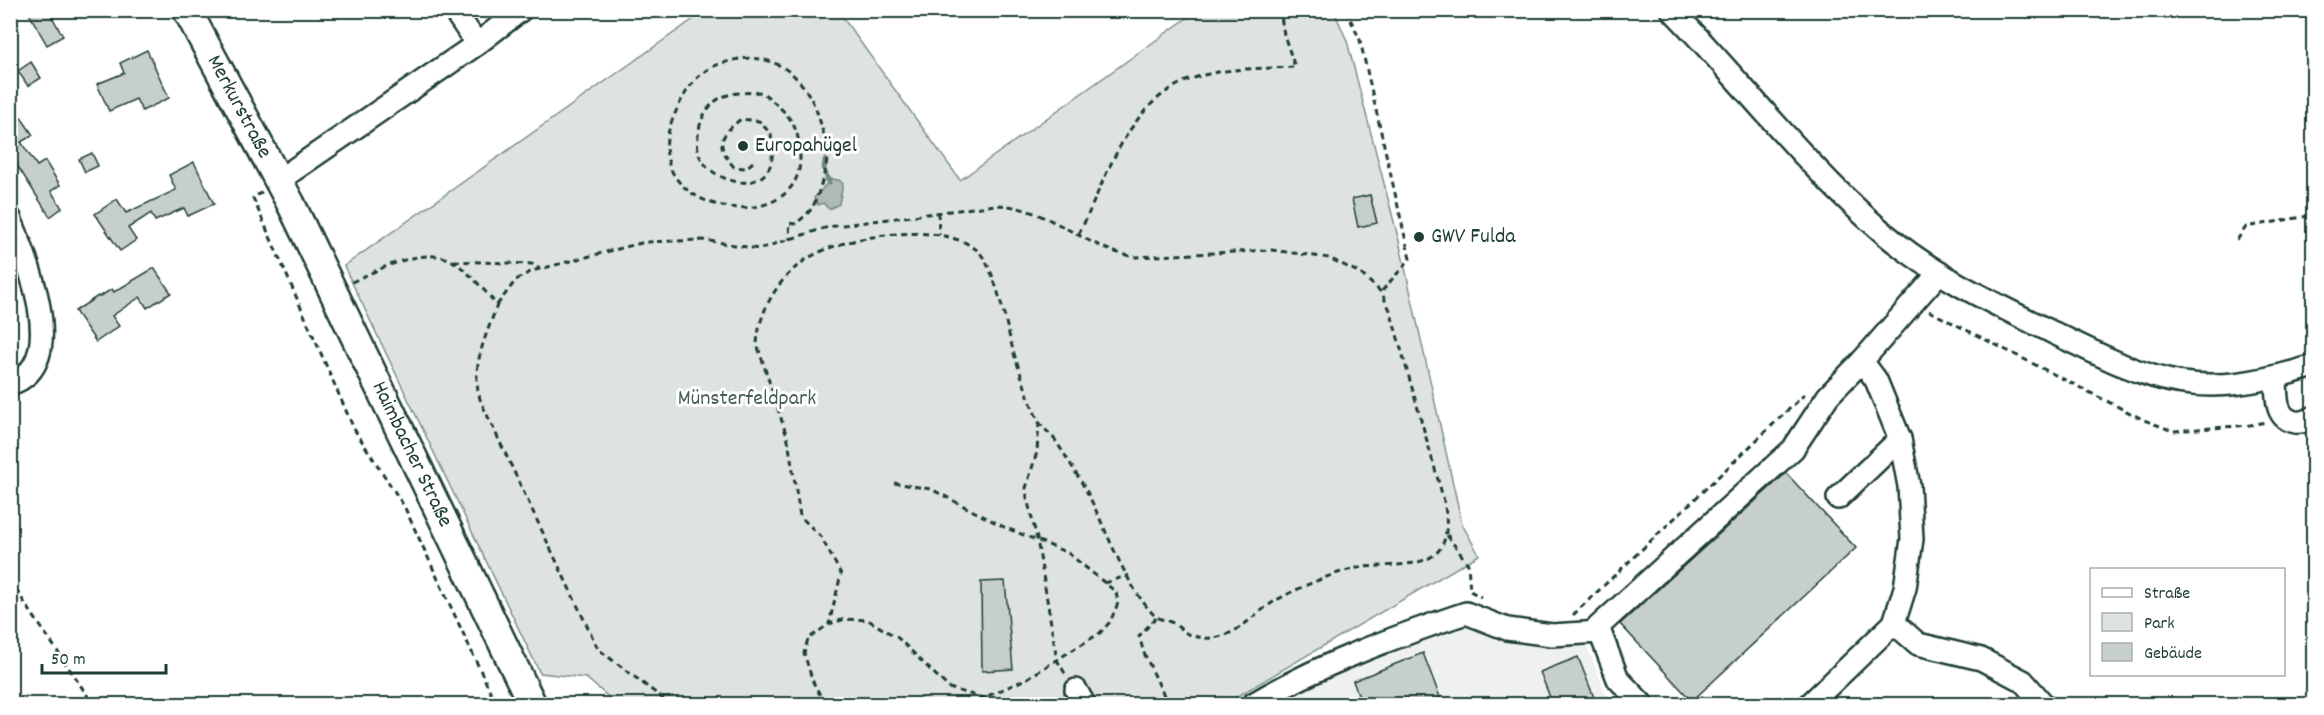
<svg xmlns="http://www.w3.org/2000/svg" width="2324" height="715" viewBox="0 0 2324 715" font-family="Dekko,sans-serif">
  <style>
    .built { fill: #eef1f0 }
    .green { fill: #dee3e2; stroke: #7e908b; stroke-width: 1.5 }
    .water { fill: #afbab7; stroke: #758883; stroke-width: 1.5 }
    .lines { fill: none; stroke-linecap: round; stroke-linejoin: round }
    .stream { stroke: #758883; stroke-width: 5 }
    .building { fill: #c7cfcc; stroke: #1f3d34; stroke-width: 1.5 }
    .minor-casing { stroke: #1f3d34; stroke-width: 26 }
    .major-casing { stroke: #1f3d34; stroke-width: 32 }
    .path { stroke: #1f3d34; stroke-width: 3; stroke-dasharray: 6 4.5; stroke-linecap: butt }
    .minor { stroke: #fff; stroke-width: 21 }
    .major { stroke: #fff; stroke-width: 27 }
    .poi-dot { fill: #1f3d34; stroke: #fff; stroke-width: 2 }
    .labels { text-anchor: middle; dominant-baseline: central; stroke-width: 6; stroke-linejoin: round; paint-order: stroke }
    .street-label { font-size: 22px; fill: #1f3d34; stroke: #fff }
    .poi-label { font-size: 22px; fill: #1f3d34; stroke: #fff; text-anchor: start }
    .park-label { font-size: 22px; fill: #455e57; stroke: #fff }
  </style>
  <rect width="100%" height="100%" fill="#fff"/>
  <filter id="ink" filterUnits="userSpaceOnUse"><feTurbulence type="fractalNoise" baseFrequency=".0167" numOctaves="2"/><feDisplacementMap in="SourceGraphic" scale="12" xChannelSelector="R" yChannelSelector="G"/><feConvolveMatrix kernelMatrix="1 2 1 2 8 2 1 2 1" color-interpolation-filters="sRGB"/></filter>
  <g filter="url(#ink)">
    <polygon class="built" points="1460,621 1511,638 1555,647 1585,641 1610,704 1272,704 1304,685"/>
    <polygon class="green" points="705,11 838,11 960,180 1197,11 1334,11 1347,41 1399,241 1462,524 1479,555 1224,704 617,704 586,678 540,673 344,266"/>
    <polygon class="water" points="831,179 839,180 843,184 839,204 829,209 823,203 818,205 814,198"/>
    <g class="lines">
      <polyline class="stream" points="825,160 824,169 829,183"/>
    </g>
    <g class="building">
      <polygon points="27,10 48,10 63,36 47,45"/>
      <polygon points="147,50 169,98 142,111 136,99 109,111 97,84 124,73 120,63"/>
      <polygon points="31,62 41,78 28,86 18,71"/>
      <polygon points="10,101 33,135 21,142 37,166 45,161 60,185 51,191 62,208 50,217 17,165 10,169"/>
      <polygon points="92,153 98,166 85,172 79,159"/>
      <polygon points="194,162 214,204 188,216 184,208 155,221 151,213 128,228 136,240 120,251 95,214 117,199 126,213 176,190 169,175"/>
      <polygon points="1370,195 1377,223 1358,227 1352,199"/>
      <polygon points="154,268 171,293 147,308 140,297 112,316 119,326 96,342 75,311 98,296 99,297 112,289 114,292"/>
      <polygon points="1786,473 1856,548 1692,701 1620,624"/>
      <polygon points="1005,581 1013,669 982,671 981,582"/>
      <polygon points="1423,653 1443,705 1362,705 1353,681"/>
      <polygon points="1578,657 1597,705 1553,705 1540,672"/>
    </g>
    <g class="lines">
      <g class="minor-casing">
        <g id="minor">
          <polyline points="454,10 477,44"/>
          <path d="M1672,10C1744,84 1807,168 1885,234C1936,277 1995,304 2054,333C2160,385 2196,402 2314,366"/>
          <polyline points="279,180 477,44 521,10"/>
          <path d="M10,218C26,256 72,365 10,384"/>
          <path d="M2276,378C2277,395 2274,418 2295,422C2302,423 2308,421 2314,417"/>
          <polyline points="1838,498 1900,439"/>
          <polyline points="1894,623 1918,644 1981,659 2023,681 2043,704"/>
          <polyline points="1076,690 1084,704"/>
          <path d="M1253,704C1318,665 1394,637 1466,613L1507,629L1552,635L1600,632"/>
          <polyline points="1642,704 1618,679 1598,627 1793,449 1828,396 1862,361"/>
          <polyline points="1810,704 1894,623 1905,588 1912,539 1909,486 1900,439 1876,380 1862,361 1939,273"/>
        </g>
      </g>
      <g class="major-casing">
        <g id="major">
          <path id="s1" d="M187,10L291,204L532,704"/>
        </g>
      </g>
      <g class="path">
        <polyline points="1346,10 1360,40 1410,259 1381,292"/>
        <path d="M753,162L746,168L734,167C715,145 719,136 741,119L759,121L771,134C772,144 774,156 770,166C757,196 708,180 699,154C696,145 698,131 701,122C704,112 714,99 725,96C735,92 751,93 762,92C788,114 800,123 800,159C800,241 629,215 674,116C680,102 687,88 698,77C710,66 718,64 734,60C782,50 812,85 822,129C825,138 829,151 827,160C826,170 817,200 812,208C808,214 801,219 796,224L789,223L790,240"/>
        <polyline points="262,192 253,198 354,429 404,506 496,704"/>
        <polyline points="938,212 939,235"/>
        <path d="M1079,234C1106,179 1126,106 1186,81C1218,67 1261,69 1295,67L1284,35L1280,10"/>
        <polyline points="2237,240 2246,227 2314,215"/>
        <polyline points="454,261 532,264 539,268"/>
        <path d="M352,282C377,270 427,244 454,262C470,273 484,290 497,305C486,337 469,368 481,402L598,649L670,704"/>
        <path d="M497,305L516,280L532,271L645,242L704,240L759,249L828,227L996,205C1048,206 1086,250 1136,257L1272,250L1329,258L1360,273L1381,292L1390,310L1444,501C1457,570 1416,563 1364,567C1340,569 1295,589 1275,601C1258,611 1241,631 1222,636C1210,640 1197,638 1186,633C1181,630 1178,626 1173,623C1167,620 1159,620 1154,615C1126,587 1105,526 1086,490C1076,473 1066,456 1055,440C1050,433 1042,428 1038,420C1029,401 1023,380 1016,360C1007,333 997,269 978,251C944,220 847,235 810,257C780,275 759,309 757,344L788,440L800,516L821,537L841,574L829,624"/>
        <polyline points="1929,311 2144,420 2173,431 2250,425 2266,422"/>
        <polyline points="1039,422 1037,452 1026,488 1027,498 1037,539 1057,660 1066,675"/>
        <polyline points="1447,535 1468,564 1470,591 1481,597"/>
        <polyline points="10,581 93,704"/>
        <polyline points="1105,583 1129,575"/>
        <polyline points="1573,615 1805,394"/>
        <polyline points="1156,618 1139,636 1144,653 1168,704"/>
        <polyline points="1056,703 1057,704"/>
        <polyline points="825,704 813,682 804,653 808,639 829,624 845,619 868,620 898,638 949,688 983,698 1026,679 1100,633 1110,622 1118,603 1116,592 1068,553 1004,527 931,489 894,483"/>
      </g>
      <use href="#minor" class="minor"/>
      <use href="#major" class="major"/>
    </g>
  </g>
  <g class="poi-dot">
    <circle cx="743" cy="146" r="6"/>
    <circle cx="1419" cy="237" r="6"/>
  </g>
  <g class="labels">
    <g class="street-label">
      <text stroke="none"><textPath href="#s1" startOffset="110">Merkurstraße</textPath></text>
      <text stroke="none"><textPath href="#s1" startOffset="498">Haimbacher Straße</textPath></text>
    </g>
    <g class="poi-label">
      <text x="755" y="146">Europahügel</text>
      <text x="1431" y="237">GWV Fulda</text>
    </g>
    <g class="park-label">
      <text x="747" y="399">Münsterfeldpark</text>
    </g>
  </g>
  <rect width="2324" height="715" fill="none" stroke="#fff" stroke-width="36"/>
  <rect x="18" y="18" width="2288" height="679" fill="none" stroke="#1f3d34" stroke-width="2" filter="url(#ink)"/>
  <rect x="2090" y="568" width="195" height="108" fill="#ffffff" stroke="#a5b1ae" stroke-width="1.5"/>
  <rect x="2102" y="588" width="30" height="9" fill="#ffffff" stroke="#a5b1ae" stroke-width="1.5"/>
  <text x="2144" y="598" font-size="18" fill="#1f3d34">Straße</text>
  <rect x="2102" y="613" width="30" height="18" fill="#dee3e2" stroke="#a5b1ae" stroke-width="1.5"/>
  <text x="2144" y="628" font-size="18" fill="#1f3d34">Park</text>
  <rect x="2102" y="643" width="30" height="18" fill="#c7cfcc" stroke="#a5b1ae" stroke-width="1.5"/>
  <text x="2144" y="658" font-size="18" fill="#1f3d34">Gebäude</text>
  <path d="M42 664v9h124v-9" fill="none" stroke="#1f3d34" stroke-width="3"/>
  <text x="51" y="664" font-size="18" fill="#1f3d34" stroke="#ffffff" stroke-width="4.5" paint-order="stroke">50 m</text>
</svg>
